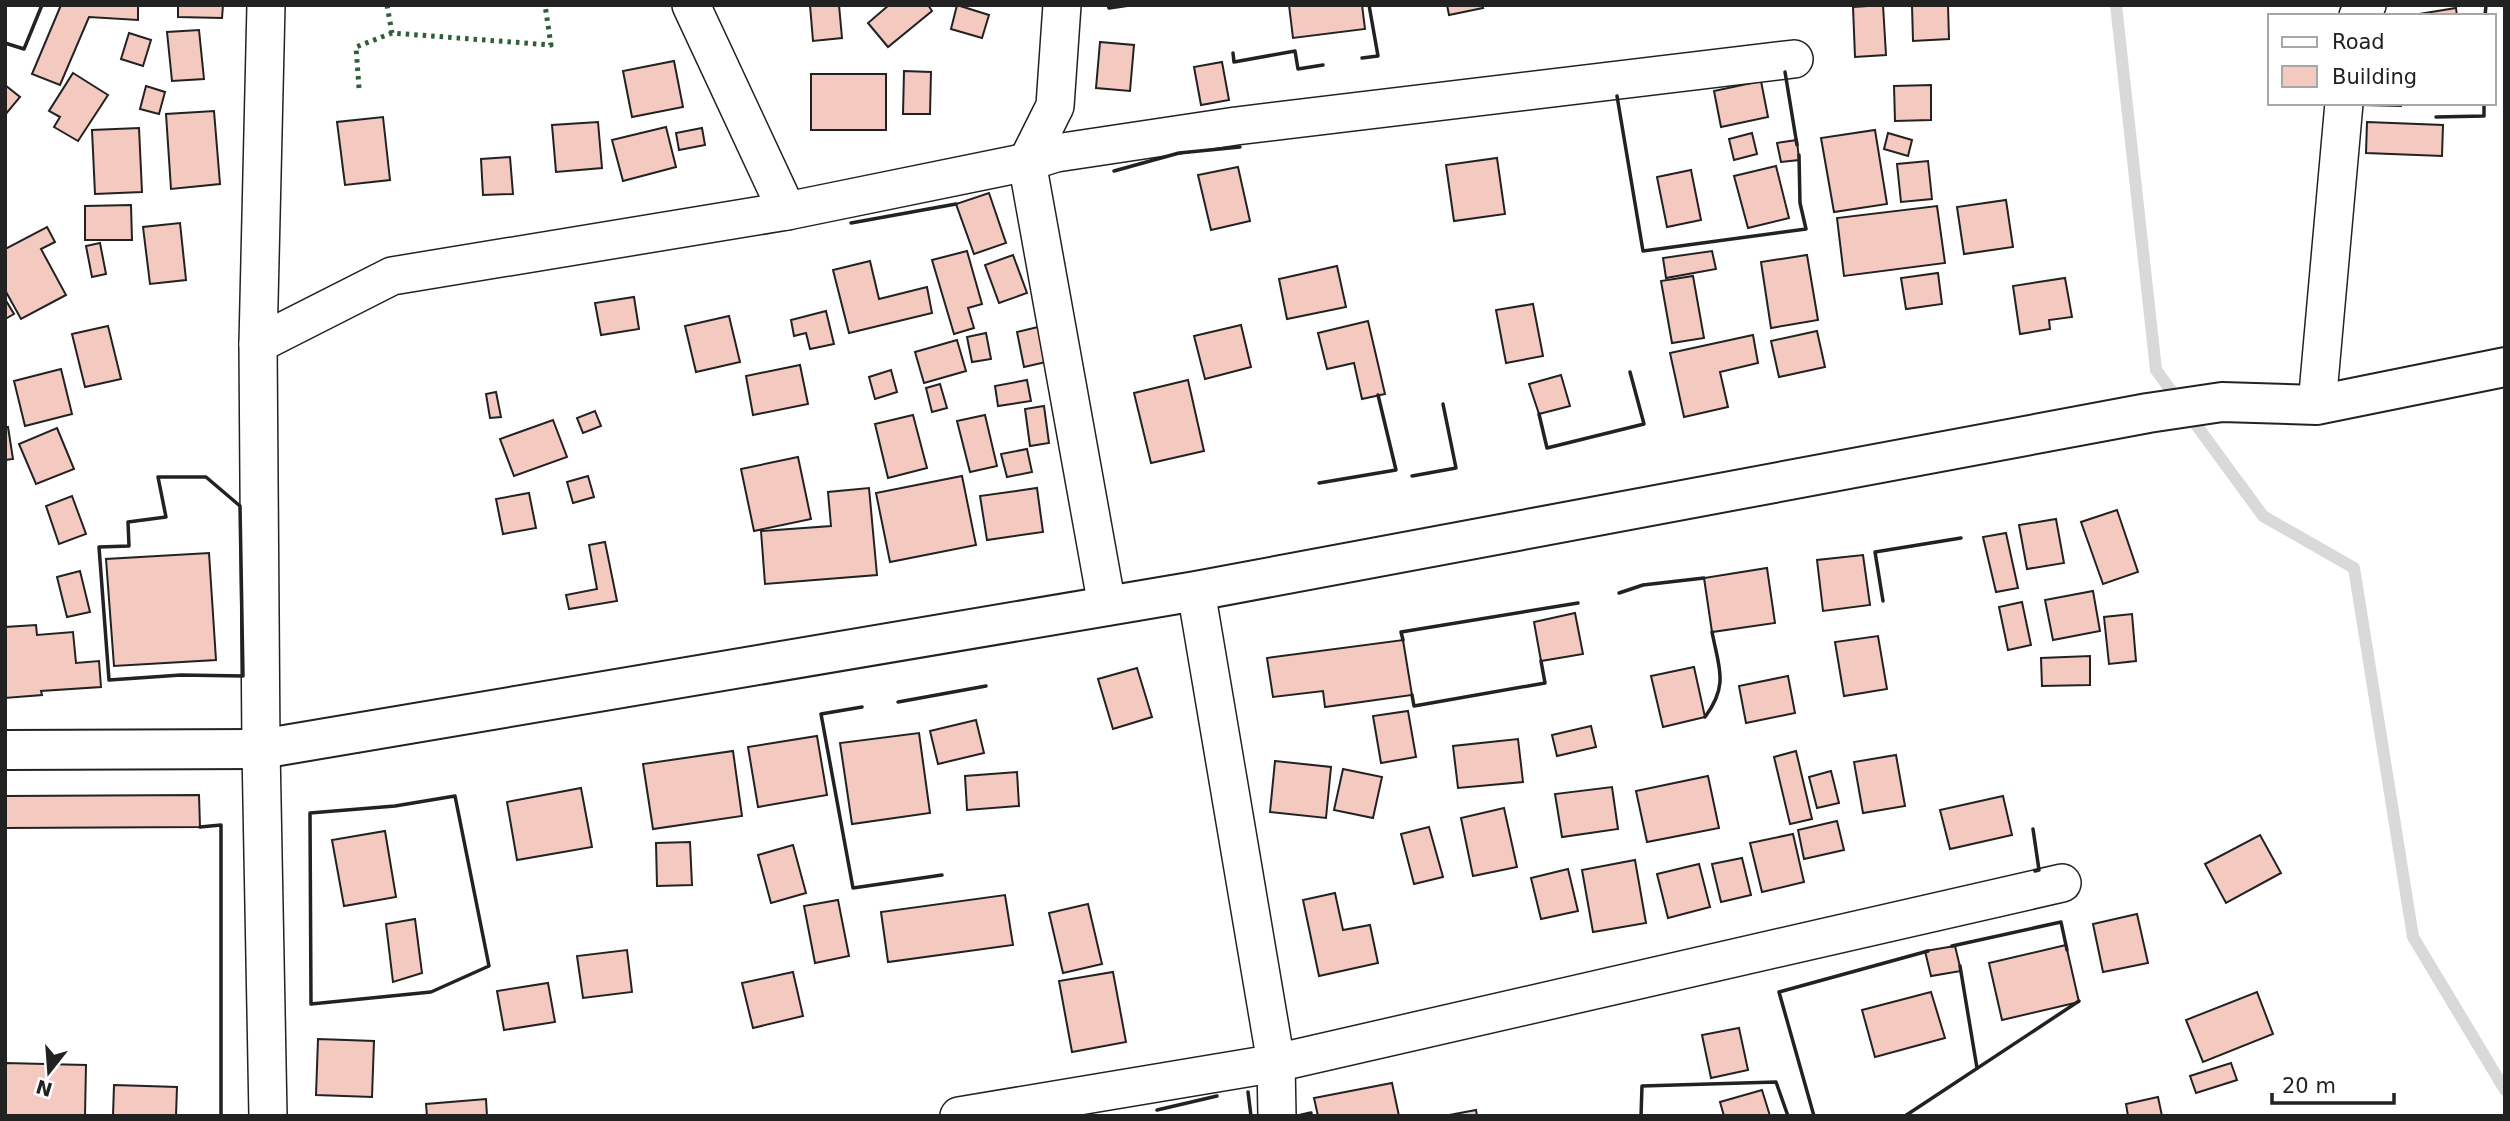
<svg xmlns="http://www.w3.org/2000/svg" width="2510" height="1121" viewBox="0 0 2510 1121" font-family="'DejaVu Sans',sans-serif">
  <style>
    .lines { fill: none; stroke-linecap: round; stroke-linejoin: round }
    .stream { stroke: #d9d9d9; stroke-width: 12 }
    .building { fill: #f3c9c0; stroke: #222; stroke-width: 2 }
    .minor-casing { stroke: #222; stroke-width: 40 }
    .tertiary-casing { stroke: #222; stroke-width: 42 }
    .minor { stroke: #fff; stroke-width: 37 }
    .tertiary { stroke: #fff; stroke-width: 38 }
    .hedge { stroke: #2f5e38; stroke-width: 5; stroke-dasharray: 3.5 5; stroke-linecap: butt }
    .wall { stroke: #222; stroke-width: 3.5 }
  </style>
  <rect width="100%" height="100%" fill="#fff"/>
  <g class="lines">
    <polyline class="stream" points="2116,5 2156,370 2263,516 2354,568 2413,937 2505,1090"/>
  </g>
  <g class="building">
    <polygon points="61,5 138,5 138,20 89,17 60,85 32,74"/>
    <polygon points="178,5 223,5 222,18 178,17"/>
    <polygon points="810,5 839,5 842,38 813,41"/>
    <polygon points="889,5 928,5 932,11 888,47 868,23"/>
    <polygon points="957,5 989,15 982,38 951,29"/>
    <polygon points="1289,5 1362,5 1365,29 1293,38"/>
    <polygon points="1447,5 1482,5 1483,8 1449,15"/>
    <polygon points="1883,5 1886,55 1855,57 1853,7"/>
    <polygon points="1912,5 1948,5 1949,39 1913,41"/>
    <polygon points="2456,8 2457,16 2407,16"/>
    <polygon points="199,30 204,79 172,81 167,32"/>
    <polygon points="129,33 151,40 143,66 121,59"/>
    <polygon points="1100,42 1134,45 1130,91 1096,88"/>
    <polygon points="674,61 683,107 632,117 623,71"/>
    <polygon points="1222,62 1229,100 1201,105 1194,67"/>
    <polygon points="904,71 931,72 930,114 903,114"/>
    <polygon points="73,73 108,95 78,141 54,127 60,117 49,111"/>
    <rect x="811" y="74" width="75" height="56"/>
    <polygon points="1761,81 1768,117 1721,127 1714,91"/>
    <polygon points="5,85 20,97 5,115"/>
    <polygon points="1931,85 1931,120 1895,121 1894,86"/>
    <polygon points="146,86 165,92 159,114 140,109"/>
    <polygon points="2362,103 2401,103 2401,106 2362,105"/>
    <polygon points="214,111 220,184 171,189 166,114"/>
    <polygon points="383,117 390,180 345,185 337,122"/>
    <polygon points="598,122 602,168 556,172 552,125"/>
    <polygon points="2367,122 2443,125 2442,156 2366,153"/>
    <polygon points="666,127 676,167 623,181 612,140"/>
    <polygon points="139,128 142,192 95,194 92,130"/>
    <polygon points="702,128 705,145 679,150 676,133"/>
    <polygon points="1875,130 1887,204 1834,212 1821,138"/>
    <polygon points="1752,133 1757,154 1734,160 1729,139"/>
    <polygon points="1888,133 1912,140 1908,156 1884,149"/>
    <polygon points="1797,140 1799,160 1781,162 1777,143"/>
    <polygon points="510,157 513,194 483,195 481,159"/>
    <polygon points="1497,158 1505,214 1454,221 1446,165"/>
    <polygon points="1928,161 1932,199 1901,202 1897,164"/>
    <polygon points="1776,166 1789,218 1748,228 1734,176"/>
    <polygon points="1238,167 1250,221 1211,230 1198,175"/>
    <polygon points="1691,170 1701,220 1667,227 1657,177"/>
    <polygon points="989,193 1006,243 974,254 956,204"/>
    <polygon points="2006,200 2013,247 1964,254 1957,207"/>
    <polygon points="131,205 132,240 85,240 85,206"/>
    <polygon points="1937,206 1945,263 1844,276 1837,218"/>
    <polygon points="180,223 186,280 150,284 143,227"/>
    <polygon points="47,227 55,242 41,249 66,295 21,319 5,290 5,249"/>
    <polygon points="100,243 106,274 92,277 86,246"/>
    <polygon points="967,251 982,304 968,308 974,328 954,334 932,260"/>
    <polygon points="1712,251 1716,269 1666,278 1663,258"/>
    <polygon points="1013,255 1027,293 999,303 985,265"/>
    <polygon points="1807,255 1818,320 1771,328 1761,262"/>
    <polygon points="870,261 879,299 927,287 932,313 849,333 833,270"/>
    <polygon points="1337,266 1346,307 1287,319 1279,279"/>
    <polygon points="1938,273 1942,304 1906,309 1901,278"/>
    <polygon points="1693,276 1704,338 1672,343 1661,281"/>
    <polygon points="2065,278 2072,317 2049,320 2050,329 2020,334 2013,286"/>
    <polygon points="634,297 639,329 601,335 595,303"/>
    <polygon points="5,299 14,314 5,319"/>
    <polygon points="1533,304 1543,356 1506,363 1496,310"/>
    <polygon points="826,311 834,344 810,349 806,333 794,336 791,320"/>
    <polygon points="729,316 740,362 696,372 685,326"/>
    <polygon points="1368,321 1385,394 1362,399 1354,363 1327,369 1318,333"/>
    <polygon points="1241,325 1251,367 1205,379 1194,336"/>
    <polygon points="108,326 121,379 85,387 72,334"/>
    <polygon points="1038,327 1046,362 1024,367 1017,332"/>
    <polygon points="1817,331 1825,367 1779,377 1771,341"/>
    <polygon points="986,333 991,359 972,362 967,337"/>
    <polygon points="1753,335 1758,363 1720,372 1728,407 1684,417 1670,353"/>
    <polygon points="957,340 966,371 924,383 915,352"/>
    <polygon points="800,365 808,404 753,415 746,376"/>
    <polygon points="61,369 72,414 25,426 14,381"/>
    <polygon points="891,370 897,392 875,399 869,377"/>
    <polygon points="1561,375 1570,406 1539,414 1529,384"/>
    <polygon points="1027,380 1031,401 998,406 995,386"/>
    <polygon points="1188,380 1204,451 1151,463 1134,393"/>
    <polygon points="940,384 947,408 932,412 926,388"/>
    <polygon points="496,392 501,417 490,418 486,394"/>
    <polygon points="1044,406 1049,443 1030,446 1025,409"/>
    <polygon points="595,411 601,426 583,433 577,418"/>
    <polygon points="913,415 927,468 888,478 875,424"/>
    <polygon points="985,415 997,466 970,472 957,421"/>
    <polygon points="553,420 567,457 514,476 500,439"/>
    <polygon points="5,427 8,427 13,459 5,460"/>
    <polygon points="57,428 74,469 36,484 19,444"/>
    <polygon points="1027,449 1032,472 1007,477 1001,454"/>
    <polygon points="798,457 811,519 754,531 741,469"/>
    <polygon points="588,476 594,497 573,503 567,482"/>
    <polygon points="962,476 976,545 890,562 876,493"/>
    <polygon points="869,488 877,575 765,584 761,531 831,526 828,492"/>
    <polygon points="1037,488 1043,532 987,540 980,496"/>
    <polygon points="529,493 536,528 503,534 496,499"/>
    <polygon points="72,496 86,534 59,544 46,506"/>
    <polygon points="2117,510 2138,572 2103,584 2081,522"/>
    <polygon points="2056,519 2064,563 2027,569 2019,525"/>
    <polygon points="2006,533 2018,588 1996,592 1983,537"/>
    <polygon points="605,542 617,601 569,609 566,595 597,589 589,545"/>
    <polygon points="209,553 216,660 114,666 106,559"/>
    <polygon points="1863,555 1870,605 1823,611 1817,560"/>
    <polygon points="1767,568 1775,623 1712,632 1704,578"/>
    <polygon points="80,571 90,612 67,617 57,577"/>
    <polygon points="2093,591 2100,631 2053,640 2045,600"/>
    <polygon points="2022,602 2031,645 2008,650 1999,607"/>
    <polygon points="1575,613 1583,654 1541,661 1534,622"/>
    <polygon points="2132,614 2136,661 2109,664 2104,617"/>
    <polygon points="36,625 37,635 73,632 76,663 99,661 101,687 41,691 42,695 5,698 5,627"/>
    <polygon points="1878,636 1887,689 1844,696 1835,642"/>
    <polygon points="1403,640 1412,695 1325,707 1323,691 1273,697 1267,658"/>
    <polygon points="2090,656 2090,685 2042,686 2041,658"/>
    <polygon points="1694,667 1705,717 1663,727 1651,676"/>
    <polygon points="1137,668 1152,717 1113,729 1098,679"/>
    <polygon points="1788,676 1795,713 1746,723 1739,686"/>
    <polygon points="1408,711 1416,757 1381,763 1373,716"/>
    <polygon points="976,720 984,753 938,764 930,731"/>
    <polygon points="1591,726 1596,747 1557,756 1552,735"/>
    <polygon points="919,733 930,813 852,824 840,743"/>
    <polygon points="817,736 827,795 758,807 748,747"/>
    <polygon points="1518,739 1523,782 1458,788 1453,746"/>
    <polygon points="733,751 742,816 653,829 643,764"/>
    <polygon points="1796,751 1812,819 1790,824 1774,757"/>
    <polygon points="1896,755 1905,806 1863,813 1854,762"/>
    <polygon points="1275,761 1331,767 1326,818 1270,812"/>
    <polygon points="1343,769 1382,777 1373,818 1334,810"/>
    <polygon points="1831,771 1839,803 1817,808 1809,777"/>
    <polygon points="1017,772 1019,806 967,810 965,776"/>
    <polygon points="1708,776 1719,828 1647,842 1636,791"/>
    <polygon points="1612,787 1618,829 1562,837 1555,794"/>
    <polygon points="581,788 592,847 517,860 507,802"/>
    <polygon points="199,795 200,827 5,828 5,796"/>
    <polygon points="2003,796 2012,835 1950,849 1940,810"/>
    <polygon points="1504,808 1517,867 1473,876 1461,818"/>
    <polygon points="1837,821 1844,850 1804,859 1798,830"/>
    <polygon points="1429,827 1443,877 1414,884 1401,834"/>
    <polygon points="385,831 396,897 344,906 332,840"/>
    <polygon points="1793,834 1804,882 1762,892 1750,843"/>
    <polygon points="2260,835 2281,873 2226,903 2205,864"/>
    <polygon points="690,842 692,885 657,886 656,843"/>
    <polygon points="793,845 806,893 771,903 758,855"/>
    <polygon points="1742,858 1751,895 1721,902 1712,864"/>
    <polygon points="1635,860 1646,923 1593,932 1582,870"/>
    <polygon points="1699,864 1710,907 1668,918 1657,874"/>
    <polygon points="1568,869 1578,911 1541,919 1531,878"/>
    <polygon points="1335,893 1343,930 1370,925 1378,963 1319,976 1303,900"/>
    <polygon points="1005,895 1013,945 888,962 881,912"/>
    <polygon points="838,900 849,956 815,963 804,906"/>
    <polygon points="1088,904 1102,964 1063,973 1049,913"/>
    <polygon points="2137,914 2148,963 2103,972 2093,924"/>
    <polygon points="415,919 422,973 393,982 386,924"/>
    <polygon points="2066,945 2079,1002 2002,1020 1989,963"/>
    <polygon points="1955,946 1961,971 1931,976 1925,951"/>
    <polygon points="627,950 632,992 583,998 577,956"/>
    <polygon points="793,972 803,1016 753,1028 742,983"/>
    <polygon points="1113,972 1126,1042 1072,1052 1059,981"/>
    <polygon points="548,983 555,1022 504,1030 497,991"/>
    <polygon points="1931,992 1945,1038 1875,1057 1862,1010"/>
    <polygon points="2257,992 2273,1034 2203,1062 2186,1020"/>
    <polygon points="1739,1028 1748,1070 1711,1078 1702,1035"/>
    <polygon points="318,1039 374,1041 372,1097 316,1095"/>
    <polygon points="5,1063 86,1065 85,1116 5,1116"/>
    <polygon points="2231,1063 2237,1080 2196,1093 2190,1076"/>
    <polygon points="1392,1083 1399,1116 1318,1116 1314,1098"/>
    <polygon points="114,1085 177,1087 176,1116 113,1116"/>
    <polygon points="1762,1090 1770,1116 1724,1116 1720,1102"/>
    <polygon points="2158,1097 2162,1116 2128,1116 2126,1104"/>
    <polygon points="486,1099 487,1116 427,1116 426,1104"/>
    <polygon points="1476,1110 1477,1116 1444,1116"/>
  </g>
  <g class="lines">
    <g class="minor-casing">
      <g id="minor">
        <polyline points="266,5 258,344 261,749 268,1116"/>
        <polyline points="691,5 787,211"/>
        <polyline points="1062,5 1055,106 1027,162 1107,606"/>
        <polyline points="2358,16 2367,5"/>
        <polyline points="258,344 392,276 787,211 1027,162 1056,153 1236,126 1794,59"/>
        <polyline points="2317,405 2344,103"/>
        <polyline points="1196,591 1276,1063 1277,1116"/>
        <polyline points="959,1116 1276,1063 2062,883"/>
      </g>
    </g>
    <g class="tertiary-casing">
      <polyline id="tertiary" points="5,750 261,749 1196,591 2148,413 2222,402 2317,405 2505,367"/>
    </g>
    <use href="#minor" class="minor"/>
    <use href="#tertiary" class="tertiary"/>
    <g class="hedge">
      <polyline points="387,5 392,33"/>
      <polyline points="359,88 356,47 392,33 551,45 545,5"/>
    </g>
    <g class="wall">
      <polyline points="1108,5 1109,8 1129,5"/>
      <polyline points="2485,16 2486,5"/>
      <polyline points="5,43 24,49 42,5"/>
      <polyline points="1233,53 1234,62 1295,51 1298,69 1323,65"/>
      <polyline points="1362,58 1378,56 1369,5"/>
      <polyline points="1785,72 1797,145"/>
      <polyline points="1617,96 1643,251 1806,229 1800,203 1799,155"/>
      <polyline points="2436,117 2484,116 2484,103"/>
      <polyline points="1114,171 1179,153 1240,147"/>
      <polyline points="851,223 956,204"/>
      <polyline points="1539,414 1547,448 1644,424 1630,372"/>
      <polyline points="1412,476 1456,468 1443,404"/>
      <polygon points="158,477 206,477 240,506 243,676 181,675 109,680 99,547 129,546 128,522 166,517"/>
      <polyline points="1319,483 1396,470 1378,395"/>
      <polyline points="1619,593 1643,585 1704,578"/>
      <polyline points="1883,601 1875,552 1961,538"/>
      <polyline points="1403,640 1401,632 1578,603"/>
      <polyline points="1412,695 1414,706 1545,683 1541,661"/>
      <polyline points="898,702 986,686"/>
      <polyline points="862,707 821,714 853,888 942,875"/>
      <path d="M1705,717C1729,685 1719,668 1712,632"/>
      <polygon points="455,796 489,966 431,992 311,1004 310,813 395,806"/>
      <polyline points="200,827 221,825 221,1116"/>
      <polyline points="2033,829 2039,870 2035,871"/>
      <polyline points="1952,946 2061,922 2067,950"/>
      <polyline points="1960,966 1977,1068"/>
      <polyline points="1248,1092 1251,1116"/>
      <polyline points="1157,1110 1217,1096"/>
      <polyline points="1298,1116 1311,1113"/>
      <polyline points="1641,1116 1642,1086 1776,1082 1788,1116"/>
      <polyline points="1814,1116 1779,992 1928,951"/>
      <polyline points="1905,1116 2079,1001"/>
    </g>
  </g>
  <rect width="2510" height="1121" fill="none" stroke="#222222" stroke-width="14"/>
  <rect x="2268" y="14" width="228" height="91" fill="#ffffff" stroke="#a7a7a7" stroke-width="2"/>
  <rect x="2282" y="37" width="35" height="10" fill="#ffffff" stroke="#a7a7a7" stroke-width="2"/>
  <text x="2332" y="49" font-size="21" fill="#222222">Road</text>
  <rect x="2282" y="66" width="35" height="21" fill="#f3c9c0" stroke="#a7a7a7" stroke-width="2"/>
  <text x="2332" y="84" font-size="21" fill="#222222">Building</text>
  <g transform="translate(49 1072) rotate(197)" stroke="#ffffff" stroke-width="5" paint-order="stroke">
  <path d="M0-5L12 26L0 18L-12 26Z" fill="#222222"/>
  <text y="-10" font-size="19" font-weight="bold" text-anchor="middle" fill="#222222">N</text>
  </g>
  <path d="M2272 1093v10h122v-10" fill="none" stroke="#222222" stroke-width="3.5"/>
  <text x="2282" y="1093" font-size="21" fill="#222222" stroke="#ffffff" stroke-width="5" paint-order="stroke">20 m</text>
</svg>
